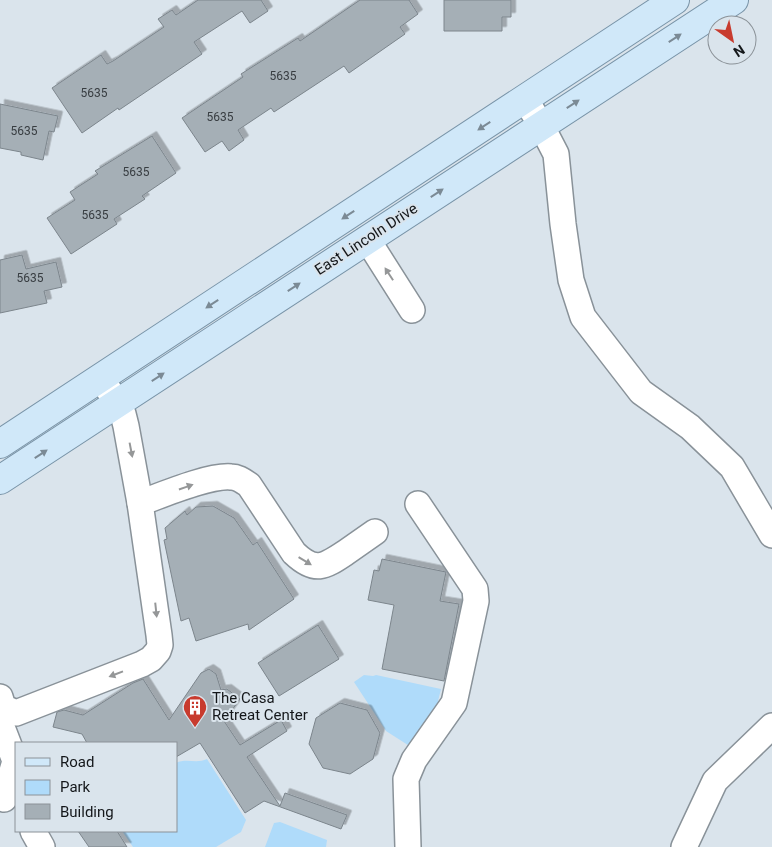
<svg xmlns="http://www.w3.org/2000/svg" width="772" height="847" viewBox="0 0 772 847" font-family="Roboto,sans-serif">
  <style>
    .green { fill: #afdbfa }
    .building { fill: #a5afb6; stroke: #7c858c; filter: url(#shadow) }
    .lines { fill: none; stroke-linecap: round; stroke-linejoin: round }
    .minor-casing { stroke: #899299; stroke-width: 28 }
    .major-casing { stroke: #7994a8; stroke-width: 30 }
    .minor { stroke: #fff; stroke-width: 25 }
    .major { stroke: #d0e8f9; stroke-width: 28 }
    .oneway { fill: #7b8a95 }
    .oneway2 { fill: #959798 }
    .labels { text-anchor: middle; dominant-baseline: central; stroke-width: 4; stroke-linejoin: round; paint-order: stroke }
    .number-label { font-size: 12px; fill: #383d41 }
    .street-label { font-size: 15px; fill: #14171a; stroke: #dae4ec }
    .poi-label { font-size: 15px; fill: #14171a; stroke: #dae4ec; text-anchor: start }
  </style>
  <defs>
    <filter id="shadow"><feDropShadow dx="4.5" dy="-4.5" stdDeviation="0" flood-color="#0004"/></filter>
  </defs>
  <rect width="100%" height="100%" fill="#dae4ec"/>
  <g class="green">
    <polygon points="364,675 373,676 376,675 441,689 438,701 443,703 411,747 386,731 354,682"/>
    <path d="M207,759L246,820L241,832L216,847H133L122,831H176V763C186,758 197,764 207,759Z"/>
    <polygon points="280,822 327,840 326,847 265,847 274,823"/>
  </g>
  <g class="building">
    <polygon points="198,0 261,0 268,11 250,23 242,11 194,42 202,54 119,110 118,108 82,133 52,88 101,55 107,64 113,61 164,27 158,19 172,10 176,15"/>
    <polygon points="360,0 409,0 418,14 400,27 405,34 349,73 344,66 274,112 271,108 238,130 244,140 229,151 222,141 205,152 182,118 243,77 241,74 298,38 300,41"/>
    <polygon points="444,0 511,0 511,17 502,17 502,31 444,31"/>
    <polygon points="0,104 58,116 54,132 49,131 43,160 21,155 21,152 0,148"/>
    <polygon points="152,136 176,173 142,196 145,199 114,219 117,224 71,254 47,218 75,200 70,192 98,174 95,171"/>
    <polygon points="22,255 26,269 56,262 62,287 44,291 47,303 0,313 0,260"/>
    <polygon points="213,506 234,518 253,545 257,542 294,599 249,630 248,624 196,641 189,618 181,621 164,540 167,539 165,528 185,511 187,515 196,507"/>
    <polygon points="382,559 446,572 440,601 459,604 444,681 382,669 394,605 368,600 374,570 379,571"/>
    <polygon points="318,625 339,659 279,696 258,663"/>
    <polygon points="209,669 216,674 221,690 227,689 240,699 224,721 240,745 281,720 287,731 247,757 280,806 285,793 347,815 341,829 264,801 245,813 200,743 176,757 176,743 87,743 82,734 53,727 57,712 64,710 83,715 133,683 143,679 169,720 201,673"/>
    <polygon points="340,703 367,710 380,733 373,759 350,774 323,768 309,744 316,718"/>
    <polygon points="78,831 117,831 127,847 89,847"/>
  </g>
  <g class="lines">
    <g class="minor-casing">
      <g id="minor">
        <polyline points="525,99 541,125 556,154 563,224 571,280 583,317 641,392 690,427 732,467 772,535"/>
        <polyline points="367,239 412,310"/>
        <path d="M140,503C162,495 209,475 231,477C238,477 243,481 249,485L294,553C315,573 324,567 345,553C355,546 365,539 375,532"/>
        <polyline points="0,697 3,707 16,713 142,664 151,659 158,651 160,645 159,635 140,503 126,426 123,414 101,377"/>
        <polyline points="0,722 15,761 4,799"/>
        <polyline points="33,831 42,847"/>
        <polyline points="408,847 406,779 414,760 454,703 476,601 475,589 418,504"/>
        <polyline points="684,847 715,781 772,726"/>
      </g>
    </g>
    <g class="major-casing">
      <g id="major">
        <polyline points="0,444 675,0"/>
        <polyline points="0,480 734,0"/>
      </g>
    </g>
    <use href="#minor" class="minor"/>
    <use href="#major" class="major"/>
  </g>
  <defs><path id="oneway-solid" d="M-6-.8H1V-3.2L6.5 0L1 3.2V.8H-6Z" transform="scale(1.25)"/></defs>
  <g class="oneway">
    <use href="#oneway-solid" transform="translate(675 38) rotate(-33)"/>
    <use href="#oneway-solid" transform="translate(573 104) rotate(-33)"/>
    <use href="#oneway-solid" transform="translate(484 126) rotate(147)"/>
    <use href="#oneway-solid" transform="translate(437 193) rotate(-33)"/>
    <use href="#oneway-solid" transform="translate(348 215) rotate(147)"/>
    <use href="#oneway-solid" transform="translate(294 287) rotate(-33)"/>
    <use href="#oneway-solid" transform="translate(212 304) rotate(147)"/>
    <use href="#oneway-solid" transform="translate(158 377) rotate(-33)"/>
    <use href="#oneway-solid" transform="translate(41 454) rotate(-33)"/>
  </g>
  <g class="oneway2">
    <use href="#oneway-solid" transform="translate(389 274) rotate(-123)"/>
    <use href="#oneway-solid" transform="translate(131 450) rotate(79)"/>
    <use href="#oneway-solid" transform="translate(186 487) rotate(-19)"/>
    <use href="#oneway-solid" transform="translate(305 561) rotate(31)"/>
    <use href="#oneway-solid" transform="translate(156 610) rotate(84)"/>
    <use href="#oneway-solid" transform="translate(116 674) rotate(159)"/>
  </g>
  <defs>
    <g id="building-pin" transform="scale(1.25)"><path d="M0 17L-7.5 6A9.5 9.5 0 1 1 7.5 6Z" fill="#c83b2e" stroke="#dae4ec"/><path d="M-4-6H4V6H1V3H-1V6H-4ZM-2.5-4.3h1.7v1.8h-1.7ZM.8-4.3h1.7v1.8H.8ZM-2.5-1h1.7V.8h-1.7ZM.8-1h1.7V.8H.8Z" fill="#fff"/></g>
  </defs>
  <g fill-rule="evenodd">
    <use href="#building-pin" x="195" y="707"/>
  </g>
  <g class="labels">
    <g class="number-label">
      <text x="283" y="76">5635</text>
      <text x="94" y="93">5635</text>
      <text x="220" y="117">5635</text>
      <text x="24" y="131">5635</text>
      <text x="136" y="172">5635</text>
      <text x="95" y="215">5635</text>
      <text x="30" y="278">5635</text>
    </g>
    <g class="street-label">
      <text transform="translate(366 239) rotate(-33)">East Lincoln Drive</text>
    </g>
    <g class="poi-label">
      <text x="212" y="698">The Casa<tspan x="212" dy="17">Retreat Center</tspan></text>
    </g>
  </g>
  <rect x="15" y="742" width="162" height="90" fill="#dae4ec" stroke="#8b9298"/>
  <rect x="25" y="758" width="25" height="8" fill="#d0e8f9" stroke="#8b9298"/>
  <text x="60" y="767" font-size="15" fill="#14171a">Road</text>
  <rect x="25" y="780" width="25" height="15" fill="#afdbfa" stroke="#8b9298"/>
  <text x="60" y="792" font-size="15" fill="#14171a">Park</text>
  <rect x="25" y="804" width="25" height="15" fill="#a5afb6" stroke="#8b9298"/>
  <text x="60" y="817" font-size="15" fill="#14171a">Building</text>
  <g transform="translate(732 40) rotate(147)"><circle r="24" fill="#dae4ec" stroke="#8b9298"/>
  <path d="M0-4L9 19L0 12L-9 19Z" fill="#c83b2e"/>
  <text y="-8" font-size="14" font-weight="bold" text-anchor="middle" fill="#14171a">N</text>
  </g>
</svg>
